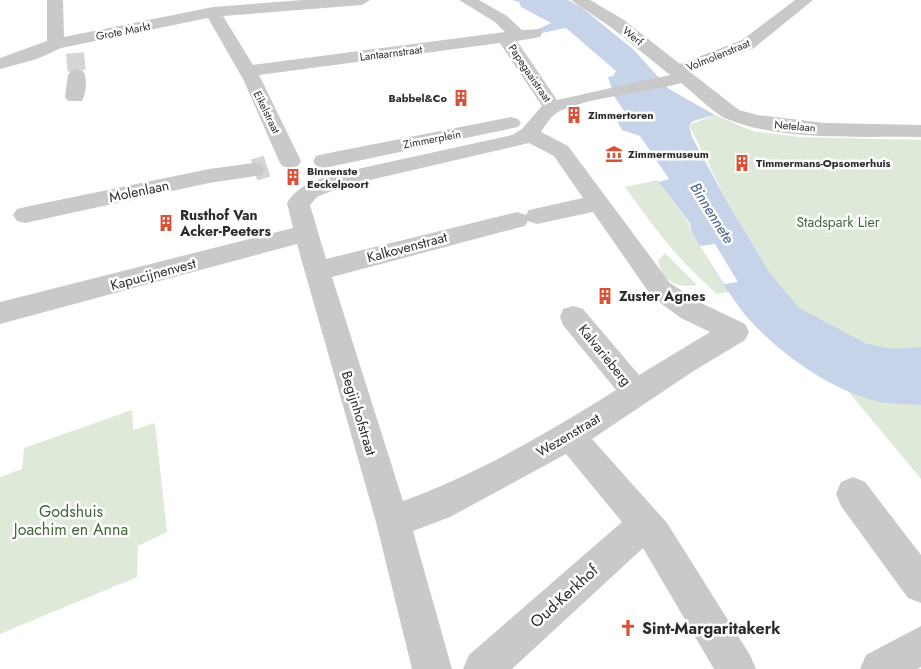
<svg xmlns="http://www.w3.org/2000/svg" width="921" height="669" viewBox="0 0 921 669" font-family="Jost,sans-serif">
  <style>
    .green { fill: #dee9da }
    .water { fill: #c6d3e8 }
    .pier { fill: #fff }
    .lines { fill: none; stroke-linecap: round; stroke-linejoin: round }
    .minor-tunnel-far1 { stroke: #d5d5d5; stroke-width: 18; stroke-dasharray: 18 9; stroke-linecap: butt }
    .minor-tunnel { stroke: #d5d5d5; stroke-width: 22; stroke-dasharray: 22 11; stroke-linecap: butt }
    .minor { fill: #c9c9c9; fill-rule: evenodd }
    .labels { text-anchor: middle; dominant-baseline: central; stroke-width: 5; stroke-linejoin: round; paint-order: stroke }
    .far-street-label { font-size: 11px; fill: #2c2c2c; stroke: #fff }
    .far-poi-label { font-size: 11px; font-weight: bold; fill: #2c2c2c; stroke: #fff; text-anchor: start }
    .street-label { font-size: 14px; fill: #2c2c2c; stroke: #fff }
    .poi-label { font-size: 14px; font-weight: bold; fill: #2c2c2c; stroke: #fff; text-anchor: start }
    .park-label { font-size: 14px; fill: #45643c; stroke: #fff }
    .water-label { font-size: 15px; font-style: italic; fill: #405b87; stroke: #fff }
    .near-park-label { font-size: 16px; fill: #45643c; stroke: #fff }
    .near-street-label { font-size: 16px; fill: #2c2c2c; stroke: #fff }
    .near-poi-label { font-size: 16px; font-weight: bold; fill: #2c2c2c; stroke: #fff; text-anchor: start }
  </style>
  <rect width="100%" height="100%" fill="#fff"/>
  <g class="green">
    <polygon points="715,115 753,131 799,137 921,140 921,479 847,390 770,273 729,205 689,125"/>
    <path d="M658,180L689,223L690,230L730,292L717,294C677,259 655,229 625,187Z"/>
    <path d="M665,253L697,285C678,289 662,281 658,261Z"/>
    <polygon points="132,410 133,430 155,423 167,532 138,546 137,577 0,634 0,477 22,469 24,448"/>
  </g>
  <path class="water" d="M512,0H568L581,7L634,50L669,89L715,115L693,121L689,125L692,137L729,205L770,273L799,308L867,344L893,349L921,347V405C910,404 898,404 887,403C836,396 773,350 742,311C723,286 707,257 691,231L690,223L659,182L669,179L640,136L622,130L618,123L619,117L627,115L614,96L608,77L613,76L616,71L566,28L542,33L536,30L551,23L521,7L519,2Z"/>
  <polygon class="pier" points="715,244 738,282 724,284 700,246"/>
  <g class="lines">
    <polyline class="minor-tunnel-far1" points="75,53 77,75"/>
    <polyline class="minor-tunnel" points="254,170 267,166"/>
    <g class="minor">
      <path d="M47,0H63L64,37L213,7L303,0H370L362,5L223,16L253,65L505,32L495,22L459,0H479L507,16L522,30L540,29L542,33L540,37L517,41L557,100L670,75L612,28L571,0H590L624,20L680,64L742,40L795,0H813L754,48L690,72L739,110L757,115L825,123L921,125V137C860,136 784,142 727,119C713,113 694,93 681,83C650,92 579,98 555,114C549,119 545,126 541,132L568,146L670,283L699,302L745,324L749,332L745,340L692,372L592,439L667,523L750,655L756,669H714L643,548L512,669H463L469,655L622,522L566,454L450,517L413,531L452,669H412L376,522L297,244L0,324V302L293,228L287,203C297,186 313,182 330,175L512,135L522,129L542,106L500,43L259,75L301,161L298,166L290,168L282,166L279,161L243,79L208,18L61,48L37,59L0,69V58L47,41ZM529,143L554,156L583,198L529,210L526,215L517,212L326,259L310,205L317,197L344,186ZM593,212L652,297L681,318L710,332L639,375L583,309L573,306L563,309L560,317L563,325L616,390C549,432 478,474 403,501L332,277L517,228L525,226L528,221L537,224Z"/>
      <path d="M77,69L83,71C88,78 86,94 82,101H68L65,97L68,75L71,71Z"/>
      <polygon points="511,117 518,119 521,123 518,127 324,168 316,166 313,161 316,156 324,154"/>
      <polygon points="254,163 262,165 265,170 262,175 209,183 25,223 17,221 13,215 17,209 25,207 209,169"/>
      <polygon points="853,477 865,482 921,555 921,603 908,598 841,506 836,494 841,482"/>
      <polygon points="921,626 921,667 917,669 860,669 866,655"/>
    </g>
  </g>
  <defs>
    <g id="building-bare" transform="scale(1.35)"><path d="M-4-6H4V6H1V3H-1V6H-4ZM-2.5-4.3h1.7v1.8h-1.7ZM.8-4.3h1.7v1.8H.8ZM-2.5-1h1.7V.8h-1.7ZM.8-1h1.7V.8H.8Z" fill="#d95237" stroke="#fff" stroke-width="2.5" paint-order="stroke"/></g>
    <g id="museum-bare" transform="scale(1.35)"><path d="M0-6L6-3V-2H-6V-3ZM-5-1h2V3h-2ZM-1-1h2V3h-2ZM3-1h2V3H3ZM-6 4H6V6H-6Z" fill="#d95237" stroke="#fff" stroke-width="2.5" paint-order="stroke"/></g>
    <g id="church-bare" transform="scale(1.35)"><path d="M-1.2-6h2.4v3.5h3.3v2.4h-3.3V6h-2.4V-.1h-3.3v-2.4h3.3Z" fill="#d95237" stroke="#fff" stroke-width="2.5" paint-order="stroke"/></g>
  </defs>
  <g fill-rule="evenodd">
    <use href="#building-bare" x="461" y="98"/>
    <use href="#building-bare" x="574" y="115"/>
    <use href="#museum-bare" x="614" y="154"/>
    <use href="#building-bare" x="742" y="163"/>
    <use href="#building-bare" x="293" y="177"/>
    <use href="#building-bare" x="166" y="223"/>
    <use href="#building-bare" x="605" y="296"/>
    <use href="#church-bare" x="628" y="628"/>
  </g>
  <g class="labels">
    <g class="far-street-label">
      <text transform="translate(123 31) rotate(-11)">Grote Markt</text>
      <text transform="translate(633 36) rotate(39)">Werf</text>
      <text transform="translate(391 53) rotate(-7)">Lantaarnstraat</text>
      <text transform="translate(718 55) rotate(-22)">Volmolenstraat</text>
      <text transform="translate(530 73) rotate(56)">Papegaaistraat</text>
      <text transform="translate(267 112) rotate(64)">Eikelstraat</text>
      <text transform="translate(795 126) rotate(5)">Netelaan</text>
      <text transform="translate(432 139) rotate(-11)">Zimmerplein</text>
    </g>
    <g class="far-poi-label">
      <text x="447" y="98" text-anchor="end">Babbel&amp;Co</text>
      <text x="588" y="115">Zimmertoren</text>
      <text x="628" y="154">Zimmermuseum</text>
      <text x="756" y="163">Timmermans-Opsomerhuis</text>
      <text x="307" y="171">Binnenste<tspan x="307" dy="13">Eeckelpoort</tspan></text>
    </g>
    <g class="street-label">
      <text transform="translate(139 191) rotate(-12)">Molenlaan</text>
      <text transform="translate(407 247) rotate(-15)">Kalkovenstraat</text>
      <text transform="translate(153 274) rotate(-15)">Kapucijnenvest</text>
      <text transform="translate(605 355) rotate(51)">Kalvarieberg</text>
      <text transform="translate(359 413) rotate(73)">Begijnhofstraat</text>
      <text transform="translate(568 435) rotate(-31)">Wezenstraat</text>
    </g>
    <g class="poi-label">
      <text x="180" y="215">Rusthof Van<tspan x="180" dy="16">Acker-Peeters</tspan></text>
      <text x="619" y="296">Zuster Agnes</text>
    </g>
    <g class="park-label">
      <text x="838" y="222">Stadspark Lier</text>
    </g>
    <g class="water-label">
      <text transform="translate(712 213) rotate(58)">Binnennete</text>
    </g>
    <g class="near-park-label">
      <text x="71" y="511">Godshuis<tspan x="71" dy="18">Joachim en Anna</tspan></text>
    </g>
    <g class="near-street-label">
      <text transform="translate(564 596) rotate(-42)">Oud-Kerkhof</text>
    </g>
    <g class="near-poi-label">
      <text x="642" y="628">Sint-Margaritakerk</text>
    </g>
  </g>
</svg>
